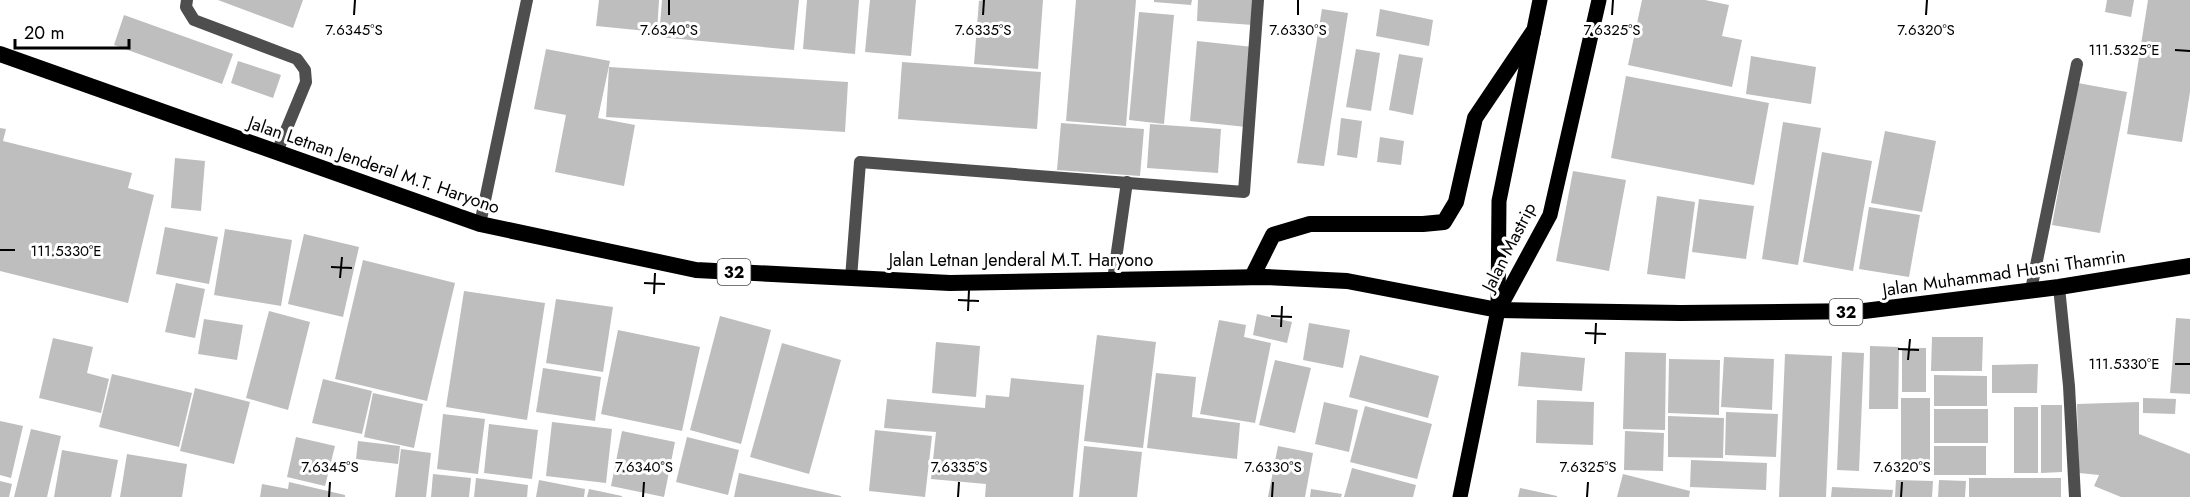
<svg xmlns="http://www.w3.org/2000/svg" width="2190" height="497" viewBox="0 0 2190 497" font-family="Jost,sans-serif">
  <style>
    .building { fill: #bebebe }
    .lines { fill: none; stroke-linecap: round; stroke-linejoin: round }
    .service { stroke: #4e4e4e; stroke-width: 12 }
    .minor { stroke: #4e4e4e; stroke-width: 12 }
    .primary { stroke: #000; stroke-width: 15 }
    .trunk { stroke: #000; stroke-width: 16 }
    .ticks { fill: none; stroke: #000; stroke-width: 2 }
    .labels { text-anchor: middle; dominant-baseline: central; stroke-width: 6; stroke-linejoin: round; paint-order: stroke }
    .shield { fill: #fff; stroke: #4c4c4c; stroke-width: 1.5 }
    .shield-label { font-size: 16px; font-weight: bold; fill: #000 }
    .street-label { font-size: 18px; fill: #000; stroke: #fff }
    .ticks-label { font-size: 15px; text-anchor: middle; fill: #000; stroke: #fff; stroke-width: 6; stroke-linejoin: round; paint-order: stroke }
  </style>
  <rect width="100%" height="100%" fill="#fff"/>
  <g class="building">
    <polygon points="218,0 303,0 293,28"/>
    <polygon points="599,0 659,0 657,32 596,26"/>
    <polygon points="662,0 799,0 794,50 659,37"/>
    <polygon points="807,0 859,0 855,54 803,49"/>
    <polygon points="870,0 916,0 911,56 865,52"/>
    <polygon points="983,0 1043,0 1038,69 974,64 979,1"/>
    <polygon points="1076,0 1136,0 1126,126 1066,121"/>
    <polygon points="1154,0 1192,0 1191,5 1154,2"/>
    <polygon points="1198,0 1255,0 1253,25 1197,21"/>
    <polygon points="1642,0 1705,0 1729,5 1722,36 1742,40 1732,87 1628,65"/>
    <polygon points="2107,0 2134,0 2131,17 2105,12"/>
    <polygon points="2148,0 2190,0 2190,92 2182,142 2127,134"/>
    <polygon points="1322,9 1348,13 1324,166 1297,163"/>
    <polygon points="1380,9 1433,20 1429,46 1376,36"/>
    <polygon points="1139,12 1174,15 1164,124 1129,120"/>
    <polygon points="124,15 233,54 222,84 114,45"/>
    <polygon points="1197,41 1253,47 1246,127 1190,121"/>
    <polygon points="546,49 610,61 598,118 635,125 624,186 555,172 566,115 534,109"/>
    <polygon points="1356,49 1380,53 1371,111 1346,107"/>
    <polygon points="1399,54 1423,58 1413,115 1389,110"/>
    <polygon points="1751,56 1816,67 1811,104 1746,94"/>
    <polygon points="238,61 281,75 273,98 231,83"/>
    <polygon points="902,62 1041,72 1037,129 898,119"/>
    <polygon points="609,67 848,82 845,132 606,117"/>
    <polygon points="1626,76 1769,103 1754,185 1611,158"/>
    <polygon points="2078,83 2127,92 2100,233 2052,225"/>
    <polygon points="1341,118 1362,121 1357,158 1337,155"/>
    <polygon points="1783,122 1821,128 1798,265 1762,259"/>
    <polygon points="1061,123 1144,129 1140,176 1057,170"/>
    <polygon points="1150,124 1221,129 1218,173 1147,168"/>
    <polygon points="0,128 6,129 3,141 132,173 128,188 154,195 128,303 0,271"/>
    <polygon points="1885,131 1936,141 1922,212 1871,203"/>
    <polygon points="1380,137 1404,141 1401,165 1377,162"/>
    <polygon points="1822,152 1872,161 1853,271 1803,262"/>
    <polygon points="175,158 205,161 201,211 171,208"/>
    <polygon points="1573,171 1626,180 1609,271 1556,261"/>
    <polygon points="1657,196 1695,202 1685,279 1647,274"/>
    <polygon points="1699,199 1754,206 1746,259 1692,252"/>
    <polygon points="1869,207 1920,215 1909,277 1859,269"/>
    <polygon points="165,227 218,237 209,284 156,274"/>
    <polygon points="225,229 292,240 281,306 214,295"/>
    <polygon points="304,234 359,247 343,317 288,304"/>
    <polygon points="363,260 455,283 427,401 335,379"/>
    <polygon points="176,283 205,289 195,338 165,332"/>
    <polygon points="464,291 545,303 527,420 446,407"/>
    <polygon points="556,299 613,307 603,372 546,363"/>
    <polygon points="269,311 310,322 288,410 246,398"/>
    <polygon points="1257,314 1292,322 1287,343 1253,335"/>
    <polygon points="720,316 771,330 741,444 690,430"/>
    <polygon points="2176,318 2190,319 2190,394 2170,393"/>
    <polygon points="204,319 243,325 237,360 198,354"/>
    <polygon points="1219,320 1246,325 1244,337 1271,343 1255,423 1200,414"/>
    <polygon points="1309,323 1350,330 1343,368 1303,360"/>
    <polygon points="618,330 700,347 682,431 601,414"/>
    <polygon points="1097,335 1156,342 1143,448 1084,441"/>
    <polygon points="1932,337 1983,337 1982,371 1931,371"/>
    <polygon points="53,338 93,347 87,373 109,379 101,413 39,398"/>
    <polygon points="936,342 980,346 976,397 932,393"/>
    <polygon points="782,343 841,360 809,474 750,457"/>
    <polygon points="1870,346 1899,347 1898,409 1869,409"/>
    <rect x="1902" y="348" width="24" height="44"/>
    <polygon points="1521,352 1585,358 1582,391 1518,386"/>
    <polygon points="1625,352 1666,353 1665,430 1623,429"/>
    <polygon points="1842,352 1864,353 1859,471 1837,470"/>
    <polygon points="1785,354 1832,356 1826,497 1779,497"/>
    <polygon points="1360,355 1439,376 1428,418 1349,397"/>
    <polygon points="1724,357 1774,359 1772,410 1721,407"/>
    <polygon points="1669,359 1720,360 1719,415 1668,413"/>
    <polygon points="1275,360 1311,368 1295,433 1259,425"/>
    <polygon points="2038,364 2037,393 1992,393 1992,365"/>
    <polygon points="543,368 601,377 595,421 536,412"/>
    <polygon points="1156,373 1196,377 1192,417 1240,423 1237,459 1147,448"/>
    <polygon points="112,374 192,393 179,447 99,427"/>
    <polygon points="1934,375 1987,376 1987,406 1934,406"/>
    <polygon points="1011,378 1084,385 1073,497 985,497 986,484 931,479 936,432 884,428 887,399 985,408 986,395 1009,397"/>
    <polygon points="323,379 372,391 362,434 312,423"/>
    <polygon points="195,388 250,402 234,464 180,451"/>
    <polygon points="373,393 423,404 414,448 364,437"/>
    <rect x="1901" y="398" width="29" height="63"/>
    <polygon points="2143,398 2176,399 2175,414 2143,413"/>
    <polygon points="1537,400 1594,402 1593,445 1536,443"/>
    <polygon points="1324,402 1358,410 1349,452 1315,444"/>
    <polygon points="2139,402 2139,434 2190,454 2190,497 2121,497 2094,486 2099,475 2079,473 2077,404"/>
    <polygon points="2041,405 2062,405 2062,472 2041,473"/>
    <polygon points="1365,406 1432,424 1417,479 1350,462"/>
    <rect x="2014" y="407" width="24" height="66"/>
    <rect x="1934" y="409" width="54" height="34"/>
    <polygon points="1726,412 1778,414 1776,457 1725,455"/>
    <polygon points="443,414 485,419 478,474 437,469"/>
    <polygon points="1668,416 1724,418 1723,458 1668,457"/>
    <polygon points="0,421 23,426 11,478 0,475"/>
    <polygon points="552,422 612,429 606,483 546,476"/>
    <polygon points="489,424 538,430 532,479 484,473"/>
    <polygon points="31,429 61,436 47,497 14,497"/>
    <polygon points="875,430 932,436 925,497 869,491"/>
    <polygon points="622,431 675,442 664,497 611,486"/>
    <polygon points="1625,431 1664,433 1663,471 1624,470"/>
    <polygon points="296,437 335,446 325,486 287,477"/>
    <polygon points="687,437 739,450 728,495 676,482"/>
    <polygon points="358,441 400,446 398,464 356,459"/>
    <polygon points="1084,446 1142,452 1137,497 1079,497"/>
    <polygon points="1278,446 1313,453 1305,497 1268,497"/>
    <rect x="1934" y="446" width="52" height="29"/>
    <polygon points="401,449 431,453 426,497 395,497"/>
    <polygon points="62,450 118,460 111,497 54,497"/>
    <polygon points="127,454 187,464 182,497 120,497"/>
    <polygon points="1691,460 1767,463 1766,490 1690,487"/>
    <polygon points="1352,468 1416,485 1413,497 1344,497"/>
    <polygon points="739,473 841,496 841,497 734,497"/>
    <polygon points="433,474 471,478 469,497 431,497"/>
    <polygon points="1623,474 1690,491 1689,497 1617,497"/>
    <polygon points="476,478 528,485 527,497 474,497"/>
    <rect x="1969" y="478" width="92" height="19"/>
    <polygon points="539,480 585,489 584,497 536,497"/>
    <polygon points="1896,480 1933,481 1932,497 1895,497"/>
    <polygon points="1939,480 1966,481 1965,497 1938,497"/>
    <polygon points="0,481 12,484 9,497 0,497"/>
    <polygon points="289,482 345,495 345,497 260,497 262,484 288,489"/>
    <polygon points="1832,487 1893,490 1892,497 1831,497"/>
    <polygon points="1520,488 1557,496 1557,497 1518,497"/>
    <polygon points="589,489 622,496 622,497 587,497"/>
    <polygon points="1311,489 1342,494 1341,497 1310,497"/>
  </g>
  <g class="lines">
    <g class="service">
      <polyline points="187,0 186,7 194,20 297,59 305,70 306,82 277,152"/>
      <polyline points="851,278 860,162 1244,192 1258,0"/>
      <polyline points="1113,280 1127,182"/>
      <polyline points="2031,290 2077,64"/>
    </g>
    <g class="minor">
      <polyline points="480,224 527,0"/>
      <polyline points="2059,287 2069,386 2075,497"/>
    </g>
    <g class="primary">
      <polyline points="1499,309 1550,215 1599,0"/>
      <polyline points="1460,497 1498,310 1499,201 1540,0"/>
    </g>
    <g class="trunk">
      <polyline points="0,54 480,224 696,270 950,283 1265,277 1347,281 1498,310 1681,313 1864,311 2059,287 2190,266"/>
      <polyline points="1252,277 1273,235 1310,224 1423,224 1444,222 1456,202 1475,118 1533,32"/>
    </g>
  </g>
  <path class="ticks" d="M354,15L355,0M669,15V0M983,15L984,0M1298,15V0M1612,15L1613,0M1926,15L1927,0M2175,50L2190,51M0,250H15M331,267L352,268M340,278L342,257M644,283L665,284M654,294L655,273M958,300L979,301M968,311L969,290M1271,316L1292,317M1281,327L1282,306M1585,333L1606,334M1595,344L1596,323M1898,349L1919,350M1908,360L1910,339M2175,364H2190M329,497L330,482M643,497L644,482M958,497L959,482M1272,497L1273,482M1587,497L1588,482M1901,497L1902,482"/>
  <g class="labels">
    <g class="shield">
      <rect x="717.5" y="259" width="33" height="26" rx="4.5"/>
      <rect x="1829.5" y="299" width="33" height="26" rx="4.5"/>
    </g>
    <g class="shield-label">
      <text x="734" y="272">32</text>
      <text x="1846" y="312">32</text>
    </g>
    <g class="street-label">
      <text transform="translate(374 165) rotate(19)">Jalan Letnan Jenderal M.T. Haryono</text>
      <text transform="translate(1509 247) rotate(-63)">Jalan Mastrip</text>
      <text x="1021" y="260">Jalan Letnan Jenderal M.T. Haryono</text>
      <text transform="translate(2004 273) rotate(-8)">Jalan Muhammad Husni Thamrin</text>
    </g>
  </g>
  <g class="ticks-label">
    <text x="354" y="35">7.6345°S</text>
    <text x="669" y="35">7.6340°S</text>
    <text x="983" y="35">7.6335°S</text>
    <text x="1298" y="35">7.6330°S</text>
    <text x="1612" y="35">7.6325°S</text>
    <text x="1926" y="35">7.6320°S</text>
    <text x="2124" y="55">111.5325°E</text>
    <text x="66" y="256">111.5330°E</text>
    <text x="2124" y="369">111.5330°E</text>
    <text x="330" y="472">7.6345°S</text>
    <text x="644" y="472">7.6340°S</text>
    <text x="959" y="472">7.6335°S</text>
    <text x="1273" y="472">7.6330°S</text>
    <text x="1588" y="472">7.6325°S</text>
    <text x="1902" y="472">7.6320°S</text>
  </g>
  <path d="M15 39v9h114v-9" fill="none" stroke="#000000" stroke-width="3"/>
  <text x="24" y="39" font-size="18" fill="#000000" stroke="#ffffff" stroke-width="4.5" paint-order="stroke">20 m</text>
</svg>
